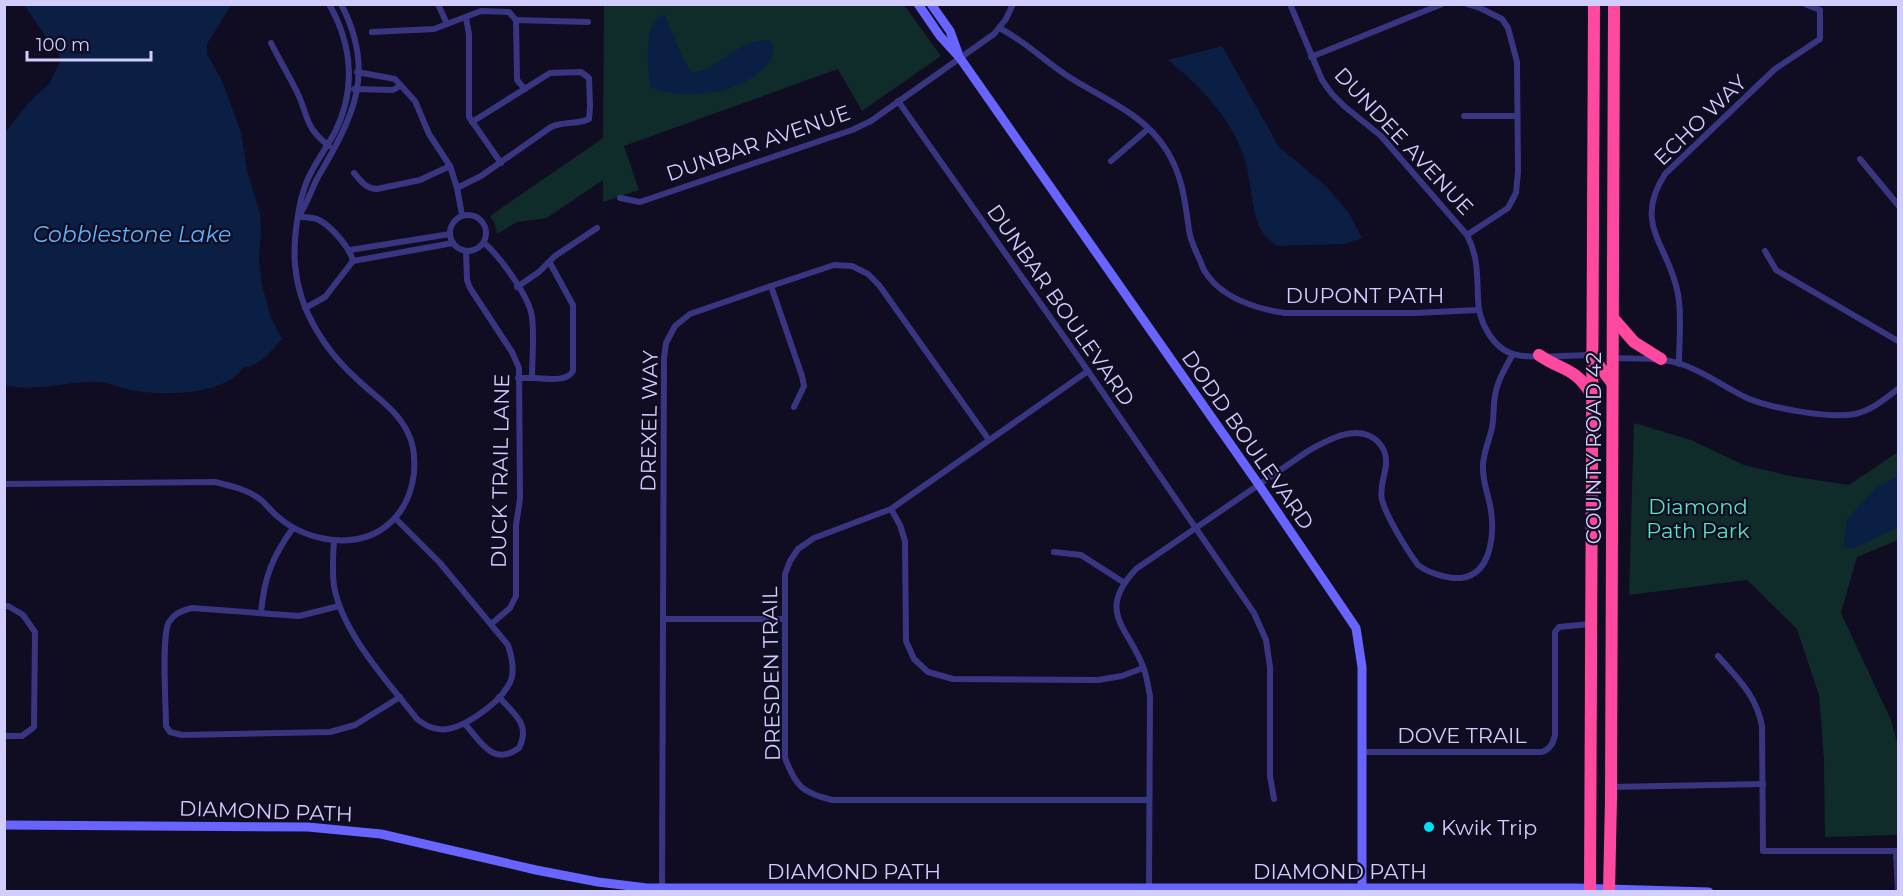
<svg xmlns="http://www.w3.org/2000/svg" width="1903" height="896" viewBox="0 0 1903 896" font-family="Montserrat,sans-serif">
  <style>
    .green { fill: #0f2b2a }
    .water { fill: #0a1f43 }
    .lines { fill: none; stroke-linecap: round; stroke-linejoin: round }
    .street { stroke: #393681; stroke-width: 6 }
    .secondary { stroke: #6764ff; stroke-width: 9 }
    .highway { stroke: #ff48a0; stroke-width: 12 }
    .poi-dot { fill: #00e0f8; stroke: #100c21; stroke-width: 2 }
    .labels { text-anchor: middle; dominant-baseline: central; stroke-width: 4.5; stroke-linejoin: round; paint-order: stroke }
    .street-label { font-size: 21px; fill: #d2cdff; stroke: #100c21 }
    .park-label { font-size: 21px; fill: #56e2be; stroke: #100c21 }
    .poi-label { font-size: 21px; fill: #d2cdff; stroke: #100c21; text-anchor: start }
    .water-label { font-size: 22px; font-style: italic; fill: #5bb4ff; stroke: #100c21 }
  </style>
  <rect width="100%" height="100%" fill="#100c21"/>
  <g class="green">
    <polygon points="604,5 904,5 941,56 862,111 838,69 624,146 639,190 603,202 603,180 547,218 517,222 497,234 495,224 490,216 603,138"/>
    <polygon points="1634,423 1691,440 1744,465 1790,476 1849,485 1898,452 1898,540 1857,557 1841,613 1891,720 1898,746 1898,835 1825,837 1824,760 1819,695 1797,629 1747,580 1629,595"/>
  </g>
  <g class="water">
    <path d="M24,5H231L207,44V54L221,79L241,132L247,171L260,213L261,231L259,259L262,285L271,318L282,339C270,353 261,364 243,368C223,396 162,396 131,390C121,388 110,383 100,382C68,380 37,393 5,385V132L33,98L49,84L61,59Z"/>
    <path d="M662,15H665L683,59L691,72C713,74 744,34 771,41C775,49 773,56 768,63C743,95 686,101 650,87C648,69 643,24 662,15Z"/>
    <path d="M1222,46L1279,147L1326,186L1348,212L1362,238L1344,244L1277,246C1272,242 1264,236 1261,230C1250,208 1252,180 1244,157C1229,115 1201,87 1168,60Z"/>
    <polygon points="1898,476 1898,527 1854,548 1843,547 1847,519 1875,489"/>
  </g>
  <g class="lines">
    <g class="street">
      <polyline points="438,4 447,24"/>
      <path d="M1290,4L1322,80L1332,94L1344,106L1381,136L1467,235C1478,256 1477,274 1478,298C1478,320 1492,350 1517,355C1534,359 1572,355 1591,355"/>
      <polyline points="466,18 469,34 469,117 501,163"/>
      <polyline points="516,20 517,80 525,89"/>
      <path d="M999,28C1024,40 1043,60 1066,75C1102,99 1143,112 1167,151C1183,177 1185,202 1189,230C1190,239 1194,247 1198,256C1201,261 1202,268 1206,273C1222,298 1257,309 1285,313H1415L1478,310"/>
      <polyline points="372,32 434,29 481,11 509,12 516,20 588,22"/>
      <path d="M271,43C279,59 288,74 296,90C309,115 303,126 329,146"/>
      <polyline points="1311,57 1442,4"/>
      <polyline points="357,72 395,79 415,101 429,134 450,166 457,188 462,215"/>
      <polyline points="354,89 393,90 400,86"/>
      <polyline points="898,101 1088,371 1254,613 1266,640 1270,667 1270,776 1274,799"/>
      <polyline points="1464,116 1516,116"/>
      <polyline points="1860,159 1898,205"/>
      <polyline points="1111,161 1148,129"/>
      <path d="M354,173C361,181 366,189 377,189L420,180L450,166"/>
      <path d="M457,188L481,176L551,127C563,121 577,125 589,119L590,107L589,78L581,72L550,73L472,122"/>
      <polyline points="620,198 640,202 852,130 871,121 994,34 1006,19 1013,4"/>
      <path d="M300,214C308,202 311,190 318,177C353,117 377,73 341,4"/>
      <circle cx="468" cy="233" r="18"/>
      <path d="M299,217C305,217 313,217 319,220C332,227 350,248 353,261"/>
      <polyline points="1467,235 1508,208 1516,193 1518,172 1517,62 1508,28 1502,19 1480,8 1467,4"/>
      <path d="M484,243C499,255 526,293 531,312C535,324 532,363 532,378H518"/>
      <polyline points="350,250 450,234"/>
      <polyline points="466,251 467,280 470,288 512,352 519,368 520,499 516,525 516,596 510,608 491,624"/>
      <polyline points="1765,251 1776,270 1898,341"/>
      <polyline points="771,286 802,376 804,386 794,407"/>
      <polyline points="517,287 539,272 555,256 597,228"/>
      <polyline points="305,308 325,297 353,261 453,243"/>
      <path d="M1612,358C1635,359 1659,357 1681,364C1705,372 1724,387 1747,398C1770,408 1830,419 1855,414C1872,410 1885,399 1898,389"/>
      <path d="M1679,364C1679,341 1682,316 1678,294C1669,244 1632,226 1665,174L1775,69L1820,39V10L1805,4"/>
      <path d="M1088,371L891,509L814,538L798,549L790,561L785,574V758C796,787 803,793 832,800H1149"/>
      <path d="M532,378C545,378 566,383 573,371V305L550,263"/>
      <path d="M4,484L215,482C231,486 247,489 261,500C266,504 271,511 277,516C293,530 312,538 334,540C378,544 409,516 414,473C415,460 414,445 408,433C397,410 377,398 359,381C325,351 299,311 295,265C293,242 298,202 307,181C314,164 325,150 334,134C356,91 353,46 329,4"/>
      <polyline points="891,509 900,525 905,541 906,641 914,659 928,672 953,679 1098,680 1122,676 1143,668"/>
      <path d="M334,540C333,555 332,571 334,586C342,633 388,682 417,719C423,724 430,728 438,729C459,733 498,704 508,686C516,675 512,657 508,645L440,563L395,518"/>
      <polyline points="1054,552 1081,555 1123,582"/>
      <polyline points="4,606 8,606 23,615 35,632 34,727 22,736 4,736"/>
      <path d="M339,606L299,616L192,608C182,610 174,614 169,622C161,635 166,707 166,726L170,732L182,735L330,732L355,725L400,697"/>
      <path d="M261,613C264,578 272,557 293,528"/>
      <polyline points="663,619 784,619"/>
      <path d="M1718,656C1738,679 1756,695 1762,726L1763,851H1898"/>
      <path d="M465,724C481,742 493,767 519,748C531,724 514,714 499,697"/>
      <path d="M1362,752H1542C1550,749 1553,744 1555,735V632L1559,627L1590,624"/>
      <polyline points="1611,787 1763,784"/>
      <polyline points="1896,851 1898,892"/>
      <path d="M1149,890L1150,696C1148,687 1147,677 1144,669C1129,627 1095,613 1136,569L1308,451C1326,441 1356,423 1376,440C1383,446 1387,455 1386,464C1385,477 1379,487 1382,500C1387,518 1407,550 1418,565C1428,573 1448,579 1461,578C1493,574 1495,530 1490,505C1487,491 1482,479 1483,464C1484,452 1489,440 1492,428C1494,418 1493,407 1495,396C1497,381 1506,367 1513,354"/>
      <polyline points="662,891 664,358 666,343 675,326 690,314 771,286 834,265 852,266 868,274 879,285 989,440"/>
    </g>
    <g class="secondary">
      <polyline points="918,4 940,36 960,58 1259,485 1356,628 1362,667 1362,889"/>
      <polyline points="931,4 950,31 958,53"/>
      <polyline points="4,825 308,827 381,834 536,870 598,882 647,888 1575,888 1709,892"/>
    </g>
    <g class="highway">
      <polyline points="1613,318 1634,342 1661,359"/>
      <path d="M1539,355C1562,371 1575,367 1591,394"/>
      <polyline points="1591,355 1612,383"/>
      <polyline points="1590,892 1594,4"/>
      <polyline points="1609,892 1611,799 1614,4"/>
    </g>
  </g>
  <circle class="poi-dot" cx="1429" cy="827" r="6"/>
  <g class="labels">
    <g class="street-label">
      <text transform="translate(1700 120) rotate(-44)">ECHO WAY</text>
      <text transform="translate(1404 141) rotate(47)">DUNDEE AVENUE</text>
      <text transform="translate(758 143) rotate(-19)">DUNBAR AVENUE</text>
      <text x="1365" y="295">DUPONT PATH</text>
      <text transform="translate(1061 305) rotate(55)">DUNBAR BOULEVARD</text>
      <text transform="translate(649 421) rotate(-89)">DREXEL WAY</text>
      <text transform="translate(1248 440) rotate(55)">DODD BOULEVARD</text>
      <text transform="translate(1593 448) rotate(-90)">COUNTY ROAD 42</text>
      <text transform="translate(500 471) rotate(-89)">DUCK TRAIL LANE</text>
      <text transform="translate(771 674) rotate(-91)">DRESDEN TRAIL</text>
      <text x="1462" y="735">DOVE TRAIL</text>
      <text transform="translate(266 811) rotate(2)">DIAMOND PATH</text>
      <text x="854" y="871">DIAMOND PATH</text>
      <text x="1340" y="871">DIAMOND PATH</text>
    </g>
    <g class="park-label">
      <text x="1698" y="506">Diamond<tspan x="1698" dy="24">Path Park</tspan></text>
    </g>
    <g class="poi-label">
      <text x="1441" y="827">Kwik Trip</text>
    </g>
    <g class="water-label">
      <text x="132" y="234">Cobblestone Lake</text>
    </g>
  </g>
  <rect width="1903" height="896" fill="none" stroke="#d2cdff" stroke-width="12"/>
  <path d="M27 51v9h124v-9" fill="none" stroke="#d2cdff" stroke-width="3"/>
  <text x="36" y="51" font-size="18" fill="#d2cdff" stroke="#100c21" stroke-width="4.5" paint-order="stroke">100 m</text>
</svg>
